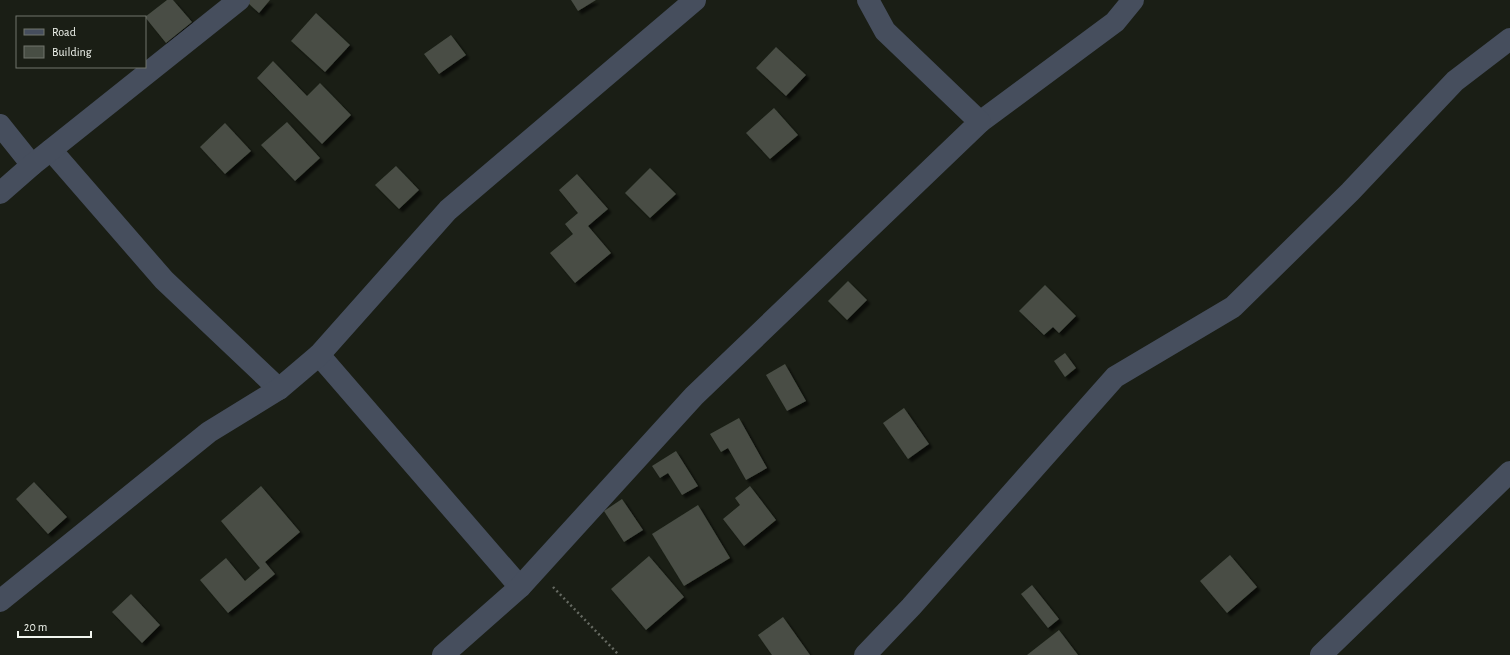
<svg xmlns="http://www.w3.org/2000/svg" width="1510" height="655" viewBox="0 0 1510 655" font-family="'Alegreya Sans',sans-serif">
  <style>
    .building { fill: #484e44; filter: url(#shadow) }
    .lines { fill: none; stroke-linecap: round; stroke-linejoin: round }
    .path { stroke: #666a62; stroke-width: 2.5; stroke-dasharray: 2 3; stroke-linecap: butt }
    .minor { stroke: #464e5d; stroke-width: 22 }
  </style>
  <defs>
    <filter id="shadow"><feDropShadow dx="3.5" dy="3.5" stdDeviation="1" flood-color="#0009"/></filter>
  </defs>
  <rect width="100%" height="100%" fill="#1a1e15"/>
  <g class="building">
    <polygon points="167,0 173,0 192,22 166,43 145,17"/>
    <polygon points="250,0 270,0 259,13 248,3"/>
    <polygon points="571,0 596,0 578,11"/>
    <polygon points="316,13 350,45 325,72 291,41"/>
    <polygon points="451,35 466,55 439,74 424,54"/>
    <polygon points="776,47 806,75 786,96 756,68"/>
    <polygon points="273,61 307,96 320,83 351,115 322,144 257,78"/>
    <polygon points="774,108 798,135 770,159 746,133"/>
    <polygon points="287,122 320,158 295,181 261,145"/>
    <polygon points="225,123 251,151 225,174 200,147"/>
    <polygon points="396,166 419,190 399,209 375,185"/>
    <polygon points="650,168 676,194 650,218 625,193"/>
    <polygon points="577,174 608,209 588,226 611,253 575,283 550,253 573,234 565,224 578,213 559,190"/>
    <polygon points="848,281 867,300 847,320 828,301"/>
    <polygon points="1045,285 1076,316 1059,333 1053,327 1044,335 1019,311"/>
    <polygon points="1065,353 1076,368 1065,377 1054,361"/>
    <polygon points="785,364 806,401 787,411 766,375"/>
    <polygon points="904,408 929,444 908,459 883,423"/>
    <polygon points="739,418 767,468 746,480 728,448 721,452 710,434"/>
    <polygon points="676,451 698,486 682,495 668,473 660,478 652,466"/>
    <polygon points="34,482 67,517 48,534 16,499"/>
    <polygon points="261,486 300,532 265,562 275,574 228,613 200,580 226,558 245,581 260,568 221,521"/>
    <polygon points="750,486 776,520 744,546 723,519 740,505 735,498"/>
    <polygon points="622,499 643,530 624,542 604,511"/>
    <polygon points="698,505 730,558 684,586 652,534"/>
    <polygon points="1230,555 1257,587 1227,613 1200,581"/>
    <polygon points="649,556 684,597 646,630 611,589"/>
    <polygon points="1032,585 1059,619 1048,628 1021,594"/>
    <polygon points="131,594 160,625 142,643 112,612"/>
    <polygon points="783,617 810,655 772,655 758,635"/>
    <polygon points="1059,630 1078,655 1027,655"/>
  </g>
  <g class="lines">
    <polyline class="path" points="553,587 619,655"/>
    <g class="minor">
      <polyline points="980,122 1115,22 1133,0"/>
      <polyline points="0,125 32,165"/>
      <polyline points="51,150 164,280 279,389"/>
      <polyline points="0,193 32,165 239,0"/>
      <polyline points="319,355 520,587"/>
      <polyline points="0,601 209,432 279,389 319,355 448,210 695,0"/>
      <polyline points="443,655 520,587 694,396 980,122 885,31 868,0"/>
      <polyline points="865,655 911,607 1115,377 1233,307 1350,192 1455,81 1510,39"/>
      <polyline points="1321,655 1510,472"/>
    </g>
  </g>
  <rect x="16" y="16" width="130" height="52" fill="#1a1e15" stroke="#70746c"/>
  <rect x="24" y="29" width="20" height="6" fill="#464e5d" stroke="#70746c"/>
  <text x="52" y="36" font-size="12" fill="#f1f5ee">Road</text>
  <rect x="24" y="46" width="20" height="12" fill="#484e44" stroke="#70746c"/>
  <text x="52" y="56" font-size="12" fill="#f1f5ee">Building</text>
  <path d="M18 631v6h73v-6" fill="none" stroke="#f1f5ee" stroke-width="2"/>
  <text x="24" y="631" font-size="12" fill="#f1f5ee" stroke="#1a1e15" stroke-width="3" paint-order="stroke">20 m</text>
</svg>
